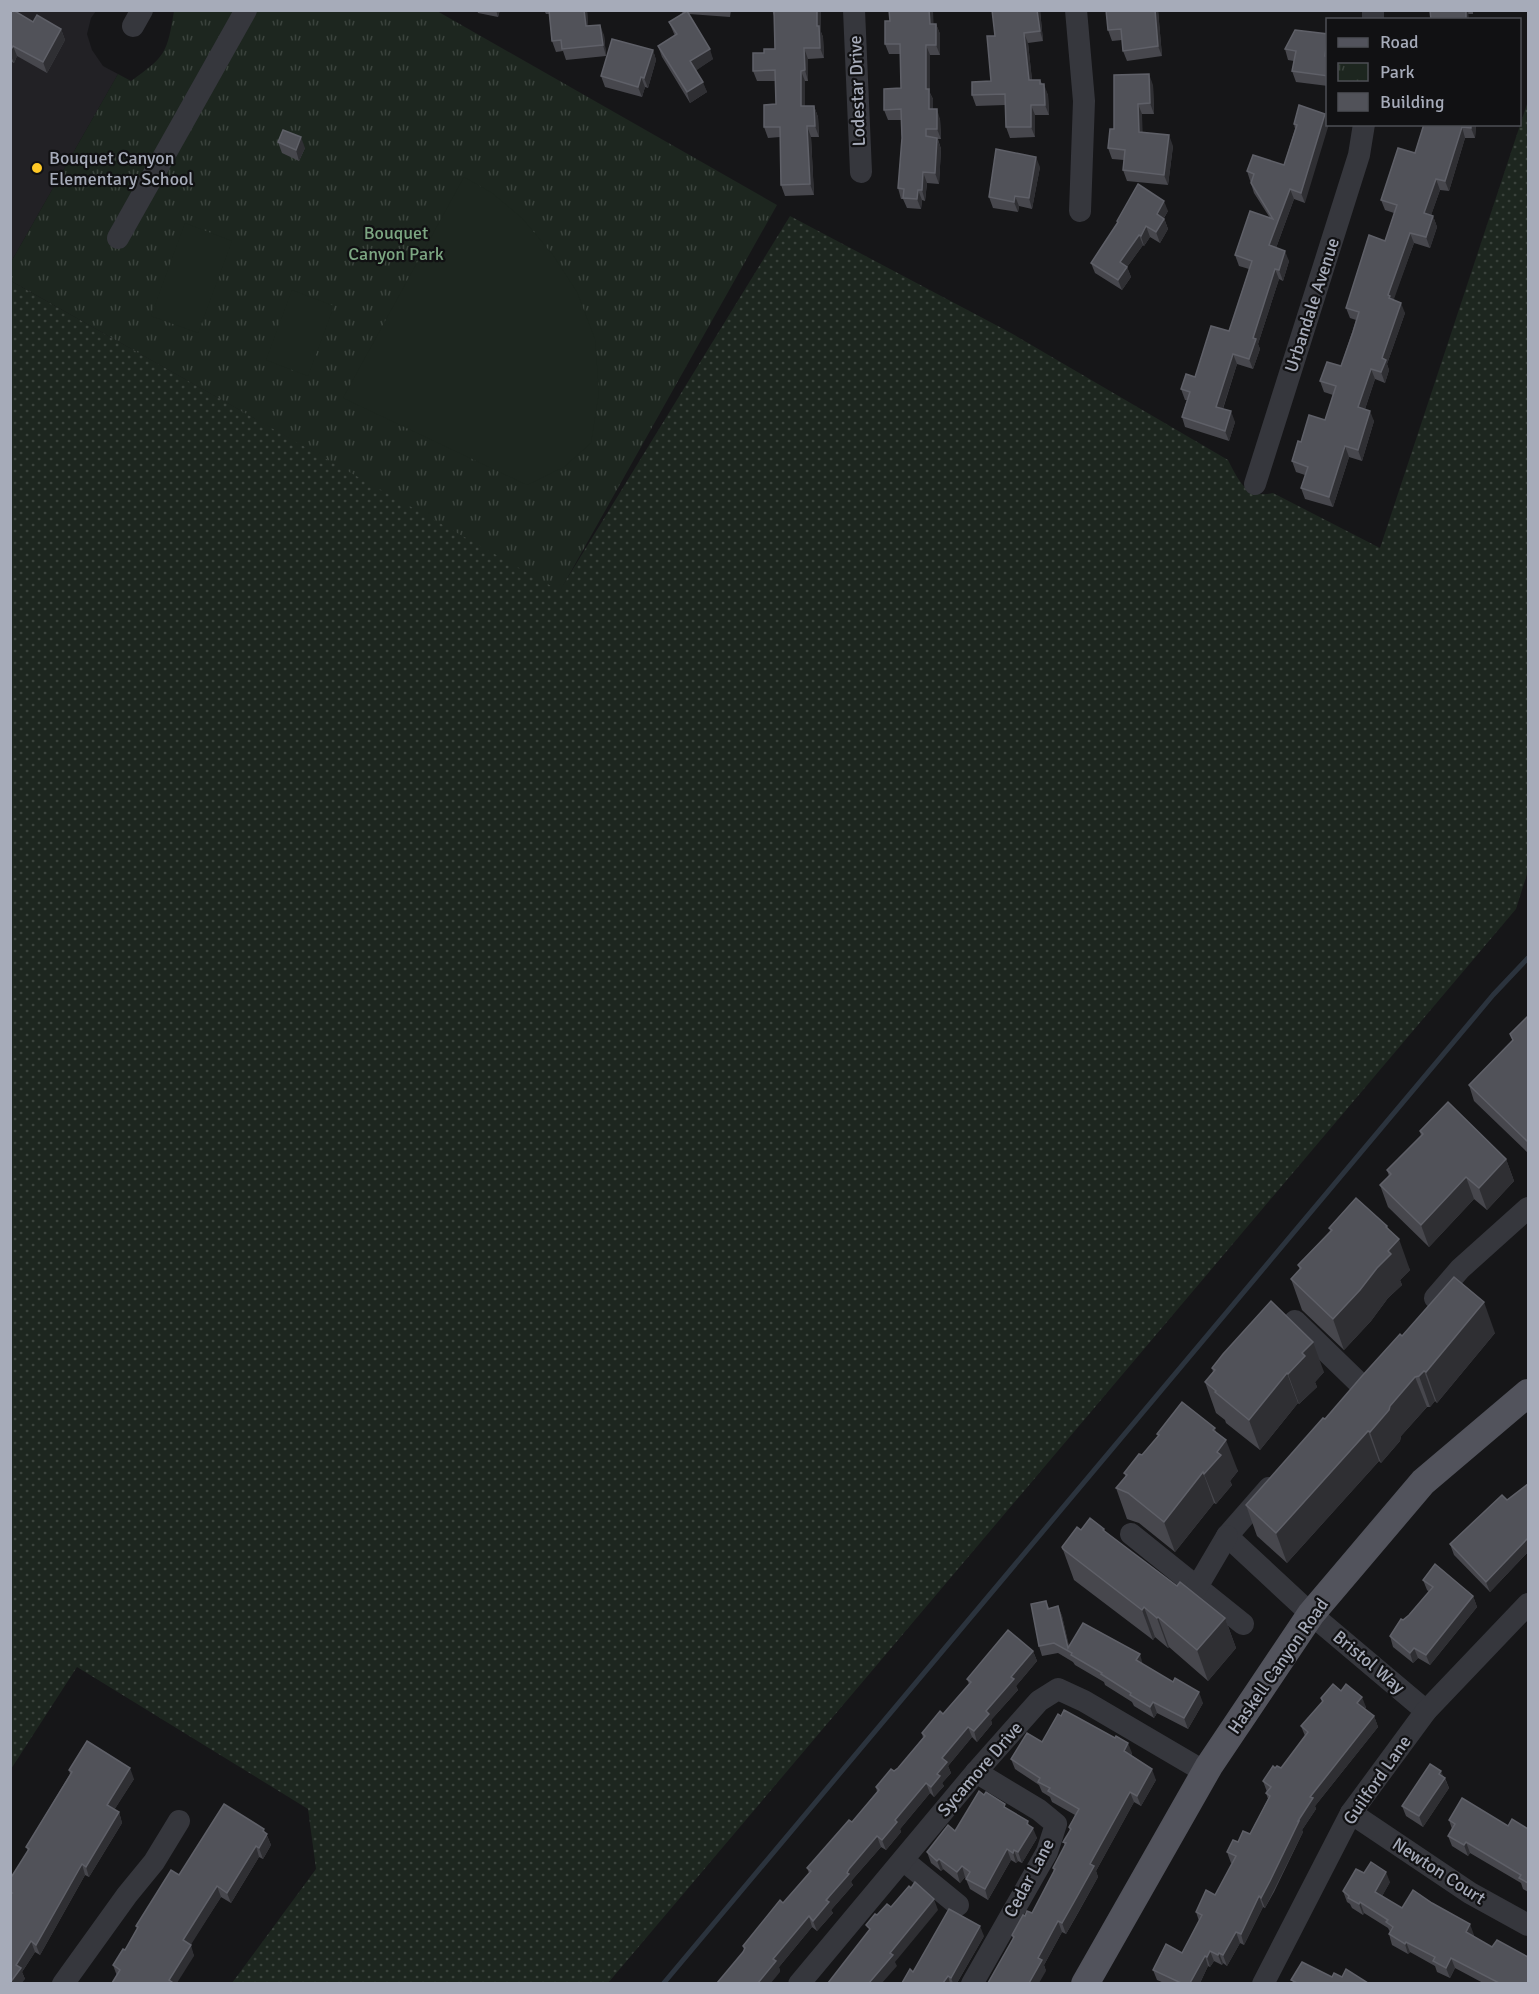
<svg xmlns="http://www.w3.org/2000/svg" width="1539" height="1994" viewBox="0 0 1539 1994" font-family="Signika,sans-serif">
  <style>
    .built { fill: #222125 }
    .grass { fill: url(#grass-dots) }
    .park { fill: url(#park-tufts) }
    .pitch { fill: #1d261f }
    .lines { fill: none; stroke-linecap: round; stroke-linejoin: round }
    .stream { stroke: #2b333d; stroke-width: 5 }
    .minor { stroke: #36373d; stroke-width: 22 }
    .major { stroke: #52535c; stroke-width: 28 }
    .wall { fill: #47474d }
    .shaded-wall { fill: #2f2f33 }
    .building { fill: #515259; stroke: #5f6068; stroke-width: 1.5 }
    .poi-dot { fill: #ffc826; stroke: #111113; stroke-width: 2 }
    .labels { text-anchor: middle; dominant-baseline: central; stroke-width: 4.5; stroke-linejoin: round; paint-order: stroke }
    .street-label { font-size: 18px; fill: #a6abb9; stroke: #111113 }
    .poi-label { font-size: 18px; fill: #a6abb9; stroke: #111113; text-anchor: start }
    .park-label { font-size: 18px; fill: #7ca682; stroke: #111113 }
  </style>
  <defs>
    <pattern id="grass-dots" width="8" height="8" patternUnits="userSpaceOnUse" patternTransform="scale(1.5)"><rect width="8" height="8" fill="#1d261f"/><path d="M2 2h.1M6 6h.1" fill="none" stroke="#3b433d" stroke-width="1.8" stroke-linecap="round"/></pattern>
    <pattern id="park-tufts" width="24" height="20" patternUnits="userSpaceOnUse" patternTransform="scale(1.5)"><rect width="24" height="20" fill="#1d261f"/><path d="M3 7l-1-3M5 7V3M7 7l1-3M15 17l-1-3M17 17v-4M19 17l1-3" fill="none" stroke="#3b433d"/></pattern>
  </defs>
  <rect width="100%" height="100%" fill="#161618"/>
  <polygon class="built" points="11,11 96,11 91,18 87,34 92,50 103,66 118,74 11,262"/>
  <path class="grass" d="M1528,101V871L1516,909L608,1983H232L316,1869L308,1809L77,1667L11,1769V281L560,590L790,216L1011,333L1228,460C1239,481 1246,499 1273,493L1380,548Z"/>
  <path class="park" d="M174,11H437L777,205L560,591L11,281V262L118,74L131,81C166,56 167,53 174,11Z"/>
  <g class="pitch">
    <polygon points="464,177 492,193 522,218 553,255 577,292 595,339 599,392 591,443 564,467 527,485 343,398"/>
    <polygon points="185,223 232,241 198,333 151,316"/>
    <polygon points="292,290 334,306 308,376 266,360"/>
  </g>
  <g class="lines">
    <polyline class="stream" points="663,1984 1493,995 1528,958"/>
    <g class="minor">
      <polyline points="854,10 861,172"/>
      <polyline points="1076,10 1084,101 1080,211"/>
      <polyline points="1373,10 1373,20"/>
      <polyline points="133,26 142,10"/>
      <polyline points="118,238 246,10"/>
      <polyline points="1255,484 1359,155 1364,124"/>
      <polyline points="1435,1298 1460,1269 1528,1208"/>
      <polyline points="1295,1321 1360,1384"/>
      <polyline points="1269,1488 1227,1536 1311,1614 1426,1711"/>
      <polyline points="1131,1534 1243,1624"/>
      <polyline points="1197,1587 1227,1536"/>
      <polyline points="1351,1813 1470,1893 1528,1925"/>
      <polyline points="903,1860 958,1905"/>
      <polyline points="63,1984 127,1895 154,1862 179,1821"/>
      <polyline points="799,1984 976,1772 1039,1701 1058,1689 1084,1701 1205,1772"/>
      <polyline points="972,1984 1047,1852 1056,1824 1039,1810 976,1772"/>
      <polyline points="1263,1984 1351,1813 1426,1711 1528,1604"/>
    </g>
    <polyline class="major" points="1085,1984 1209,1766 1311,1614 1423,1482 1528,1393"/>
  </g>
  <g class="wall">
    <polygon points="10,10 14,10 33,22 61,29 65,40 47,73 17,56 14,63 10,61"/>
    <polygon points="477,10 500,10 498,17 478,13"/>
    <polygon points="544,10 587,10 588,26 604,35 606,56 566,60 563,51 556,52 552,41 549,14 546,14"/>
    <polygon points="681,10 731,10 730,17 689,14 713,59 696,70 707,92 690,103 662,57 658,46 675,36 669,22 683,14"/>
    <polygon points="772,10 821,10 821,32 823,37 824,58 808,59 808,81 805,81 805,106 814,106 818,117 819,137 811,137 814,195 785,196 781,185 780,137 768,138 764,127 776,104 775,81 757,81 753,71 764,53 775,49 774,16"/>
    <polygon points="889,10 933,10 933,24 936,24 940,34 940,55 930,55 930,93 933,99 933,109 940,119 941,139 938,139 941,149 939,184 927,183 925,201 922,200 921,209 907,208 903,199 901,199 898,188 902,138 901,120 888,120 884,110 901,88 900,54 889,54 885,44 890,21"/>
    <polygon points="992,10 1040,10 1043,41 1028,43 1032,80 1040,80 1048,95 1049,115 1035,115 1035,137 1010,138 1006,127 1005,105 976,106 972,95 991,81 995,36"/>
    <polygon points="1106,10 1158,10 1162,56 1127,61 1123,51 1122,40 1112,41 1108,30"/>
    <polygon points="1430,10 1473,10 1473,14 1469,14"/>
    <polygon points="1328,34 1328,86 1296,82 1292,71 1294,61 1288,60 1285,49"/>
    <polygon points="653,50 656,60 648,88 645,87 642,97 605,87 601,76"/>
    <polygon points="1153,85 1154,114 1142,114 1142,132 1173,146 1168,185 1127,181 1123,170 1124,160 1112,159 1108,148 1114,129"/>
    <polygon points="1299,105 1305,203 1294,199 1276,248 1289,261 1283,281 1279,279 1258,344 1260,349 1253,369 1237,364 1223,409 1235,422 1229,441 1185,427 1182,417 1187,400 1185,400 1181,389 1195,377 1229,331 1249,269 1239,266 1235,255 1270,218 1254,193 1247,171 1284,165 1295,129 1294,124"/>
    <polygon points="1424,124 1476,124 1475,138 1465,138 1449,191 1440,190 1431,215 1433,216 1437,227 1430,248 1414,243 1393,300 1405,313 1387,364 1389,370 1385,383 1375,379 1365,409 1374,421 1362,461 1349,457 1333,507 1305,499 1301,488 1305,475 1296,472 1292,461 1301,442 1325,420 1333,395 1324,392 1320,381 1341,366 1356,320 1350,318 1346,308 1385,241 1394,213 1385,210 1381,200 1415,153"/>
    <polygon points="278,142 305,148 299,161 282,153"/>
    <polygon points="1040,167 1032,209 1019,206 1018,212 993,208 989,197"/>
    <polygon points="1168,211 1164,218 1168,229 1160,243 1150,237 1144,246 1143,245 1127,267 1131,277 1122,290 1095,273 1091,263 1118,223 1117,221"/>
    <polygon points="1528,1018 1528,1153 1474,1101 1469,1085 1513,1041 1510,1034"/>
    <polygon points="1420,1131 1506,1159 1514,1181 1487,1210 1474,1199 1429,1247 1388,1207 1380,1185 1389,1176 1387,1170 1421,1136"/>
    <polygon points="1387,1226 1410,1270 1400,1280 1402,1285 1388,1298 1371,1321 1344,1350 1302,1310 1291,1279 1300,1270 1298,1265 1330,1231 1329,1228"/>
    <polygon points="1495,1333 1437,1403 1435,1401 1430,1407 1427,1407 1401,1436 1400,1441 1381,1463 1379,1461 1287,1563 1257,1536 1246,1505 1402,1336"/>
    <polygon points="1212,1368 1324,1372 1315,1382 1317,1387 1299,1404 1298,1403 1260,1450 1226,1423 1225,1420 1216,1413 1205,1382 1213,1372"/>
    <polygon points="1216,1432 1238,1471 1230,1481 1232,1485 1216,1504 1214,1503 1175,1552 1139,1523 1127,1519 1116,1488 1126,1477 1124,1473 1142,1455 1158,1436 1157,1434"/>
    <polygon points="1528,1484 1528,1552 1490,1592 1454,1555 1450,1544"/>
    <polygon points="1104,1529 1105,1532 1177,1586 1225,1618 1236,1648 1208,1681 1169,1647 1168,1648 1155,1637 1153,1640 1074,1580 1062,1547 1081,1530"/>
    <polygon points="1423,1580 1473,1596 1477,1607 1430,1665 1418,1658 1413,1663 1393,1647 1390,1636 1403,1620 1409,1615 1429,1592 1427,1590"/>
    <polygon points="1046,1601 1049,1608 1058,1606 1062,1616 1069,1646 1143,1665 1203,1703 1188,1729 1157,1713 1154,1718 1134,1706 1132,1702 1105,1685 1104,1682 1075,1665 1073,1662 1058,1653 1042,1656 1039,1646"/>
    <polygon points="1033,1651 1037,1661 1016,1686 1018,1690 991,1720 992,1724 977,1742 972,1737 948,1766 951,1773 942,1783 944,1786 934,1797 930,1793 900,1829 901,1832 886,1850 881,1847 852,1880 851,1882 853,1885 831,1910 833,1913 817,1931 812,1927 779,1967 780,1972 743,1952 744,1950 743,1946 783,1903 809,1873 807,1868 852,1822 877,1792 876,1787 898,1768 923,1738 922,1733 943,1714 969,1684 967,1679"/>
    <polygon points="1341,1691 1366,1707 1365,1709 1374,1716 1378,1727 1315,1806 1316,1809 1302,1830 1303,1832 1274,1892 1265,1908 1263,1907 1244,1945 1240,1943 1227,1966 1223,1963 1222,1965 1214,1961 1210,1967 1208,1966 1200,1983 1164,1983 1157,1980 1153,1970 1182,1953 1199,1921 1196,1912 1215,1895 1233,1863 1231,1863 1227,1852 1238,1842 1250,1834 1268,1799 1266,1793 1267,1792 1263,1781 1275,1768 1281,1768 1305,1736 1301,1726 1322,1702 1321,1698"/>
    <polygon points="1042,1742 1132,1753 1131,1756 1156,1780 1141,1806 1134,1802 1096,1871 1098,1877 1078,1913 1066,1934 1062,1932 1044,1965 1046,1971 1013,1939 1012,1935 1025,1916 1032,1913 1054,1872 1053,1868 1065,1845 1063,1842 1070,1831 1069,1827 1075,1815 1052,1802 1050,1797 1042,1792 1039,1785 1015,1769 1011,1759"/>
    <polygon points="69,1770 134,1779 114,1810 119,1812 122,1823 89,1877 85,1875 40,1955 35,1952 22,1972 25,1979 10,1983 10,1879 28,1851 26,1847 70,1774"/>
    <polygon points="1445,1778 1449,1788 1423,1827 1406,1816 1402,1806"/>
    <polygon points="1007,1809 1030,1826 1037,1838 1022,1863 1018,1861 1016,1863 1011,1860 988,1900 970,1889 965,1877 960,1883 943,1869 941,1871 931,1863 927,1852 955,1831"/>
    <polygon points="1449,1820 1528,1829 1528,1892 1523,1889 1521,1883 1470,1853 1468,1856 1452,1846 1448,1836 1452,1829"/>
    <polygon points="266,1833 271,1845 263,1859 259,1857 231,1903 221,1897 190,1945 194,1956 117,1976 113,1965 125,1950 137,1929 136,1926 179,1875"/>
    <polygon points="1364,1873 1390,1882 1382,1896 1402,1908 1474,1935 1474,1936 1528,1983 1483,1983 1455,1968 1450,1978 1437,1972 1435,1966 1410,1952 1408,1954 1392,1945 1389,1934 1390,1932 1388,1928 1364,1913 1363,1915 1352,1908 1350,1904 1347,1902 1343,1891"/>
    <polygon points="984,1936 957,1983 902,1983 913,1972"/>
  </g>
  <g class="shaded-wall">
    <polygon points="496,10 500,10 498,17"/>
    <polygon points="584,10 587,10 589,37 586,26"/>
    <polygon points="817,10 821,10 821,32 823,37 824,58 820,48 817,26"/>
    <polygon points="929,10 933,10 934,34 930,24"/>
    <polygon points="1037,10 1040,10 1043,41 1040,31"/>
    <polygon points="1155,10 1158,10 1162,56 1158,46"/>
    <polygon points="1466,10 1468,10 1469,20 1466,20"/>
    <polygon points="936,24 940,34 940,55 936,45"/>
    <polygon points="600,25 604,35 606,56 603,45"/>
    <polygon points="61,29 65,40 47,73 43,62"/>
    <polygon points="1024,33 1028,43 1033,90 1029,80"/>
    <polygon points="1328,36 1328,64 1325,56"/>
    <polygon points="926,45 930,55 930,93 933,99 933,119 929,109 926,89"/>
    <polygon points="13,46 17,56 14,63 10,54 10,51"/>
    <polygon points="804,48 808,59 808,81 805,70"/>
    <polygon points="710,49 713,59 694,72 690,61"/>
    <polygon points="653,50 656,60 648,88 644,78"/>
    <polygon points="801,71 805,81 805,117 801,106"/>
    <polygon points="1149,74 1153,85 1154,114 1150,103"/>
    <polygon points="641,77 645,87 642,97 638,87"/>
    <polygon points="703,82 707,92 690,103 687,92"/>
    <polygon points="1044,84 1048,95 1049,115 1045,105"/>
    <polygon points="1138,104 1142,114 1143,142 1139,132"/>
    <polygon points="1031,105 1035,115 1035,137 1031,127"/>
    <polygon points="814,106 818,117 819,137 815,126"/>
    <polygon points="937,109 940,119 941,139 937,129"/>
    <polygon points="1325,114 1328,120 1328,124 1329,124 1305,203 1301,193"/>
    <polygon points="1471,124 1476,124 1475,138 1471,128"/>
    <polygon points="807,126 811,137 814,195 810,184"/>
    <polygon points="1462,127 1465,138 1449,191 1445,181"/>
    <polygon points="1169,135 1173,146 1168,185 1164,175"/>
    <polygon points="301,137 305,148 299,161 296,150"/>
    <polygon points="937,138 941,149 939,184 935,173"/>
    <polygon points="1036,157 1040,167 1032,209 1029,198"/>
    <polygon points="923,172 927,183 925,201 922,190"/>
    <polygon points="1436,179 1440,190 1428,224 1424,213"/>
    <polygon points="1290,189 1294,199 1273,256 1269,245"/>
    <polygon points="918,190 922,200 921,209 917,199"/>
    <polygon points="1015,196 1019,206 1018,212 1014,202"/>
    <polygon points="1164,201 1168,211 1160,224 1157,214"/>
    <polygon points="1433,216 1437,227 1430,248 1426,237"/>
    <polygon points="1164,219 1168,229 1160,243 1156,232"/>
    <polygon points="1146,226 1150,237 1144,246 1141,236"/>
    <polygon points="1410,233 1414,243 1393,302 1394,306 1388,295"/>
    <polygon points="1139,235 1143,245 1127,267 1131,277 1122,290 1118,280 1120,262"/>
    <polygon points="1285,251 1289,261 1283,281 1279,270"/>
    <polygon points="1275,269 1279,279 1258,344 1260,349 1253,369 1249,359 1253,338"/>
    <polygon points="1401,303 1405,313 1387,364 1389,370 1385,383 1381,372 1382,358"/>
    <polygon points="1233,354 1237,364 1220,417 1216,407"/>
    <polygon points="1371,369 1375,379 1362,418 1358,407"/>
    <polygon points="1231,411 1235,422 1229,441 1225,431"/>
    <polygon points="1370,411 1374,421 1362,461 1358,450"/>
    <polygon points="1345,446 1349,457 1333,507 1329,497"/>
    <polygon points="1506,1159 1514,1181 1487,1210 1479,1188"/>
    <polygon points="1466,1177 1474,1199 1429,1247 1421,1225"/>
    <polygon points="1387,1226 1394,1244 1399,1239 1410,1270 1400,1280 1402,1285 1388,1298 1371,1321 1344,1350 1333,1319 1388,1251 1386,1227"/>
    <polygon points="1484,1302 1495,1333 1437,1403 1426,1372"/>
    <polygon points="1313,1342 1324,1372 1315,1382 1317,1387 1299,1404 1288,1374 1302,1353"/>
    <polygon points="1424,1371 1435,1401 1430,1407 1419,1376"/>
    <polygon points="1287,1373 1298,1403 1260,1450 1249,1420"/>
    <polygon points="1415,1377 1427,1407 1401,1436 1400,1441 1381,1463 1370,1432 1390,1406"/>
    <polygon points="1215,1428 1221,1447 1226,1440 1238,1471 1230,1481 1232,1485 1216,1504 1204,1474 1217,1452 1213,1430"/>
    <polygon points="1368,1431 1379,1461 1287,1563 1276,1533"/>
    <polygon points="1203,1472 1214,1503 1175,1552 1164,1522"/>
    <polygon points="1527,1539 1528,1544 1528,1552 1490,1592 1486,1582"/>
    <polygon points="1473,1596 1477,1607 1430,1665 1426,1655"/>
    <polygon points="1058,1606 1062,1616 1070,1652 1069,1651"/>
    <polygon points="1144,1607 1155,1637 1153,1640 1142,1610"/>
    <polygon points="1158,1617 1169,1647 1168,1648 1157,1618"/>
    <polygon points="1225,1618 1236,1648 1208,1681 1197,1650"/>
    <polygon points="1414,1648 1418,1658 1413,1663 1410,1653"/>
    <polygon points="1033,1651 1037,1661 1016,1686 1018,1690 991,1720 992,1724 977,1742 974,1731 986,1711 1011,1677"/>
    <polygon points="1140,1654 1143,1665 1136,1660"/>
    <polygon points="1199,1692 1203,1703 1188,1729 1184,1718"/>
    <polygon points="1362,1697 1366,1707 1361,1713 1357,1703"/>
    <polygon points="1153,1702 1157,1713 1154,1718 1150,1707"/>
    <polygon points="1374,1716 1378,1727 1315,1806 1316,1809 1302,1830 1303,1832 1265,1908 1261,1898 1298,1821 1310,1797"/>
    <polygon points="968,1727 972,1737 948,1766 951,1773 942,1783 944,1786 934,1797 931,1787 937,1774 942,1758"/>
    <polygon points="1128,1743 1132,1753 1127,1762 1124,1751"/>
    <polygon points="130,1768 134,1779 111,1815 107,1805"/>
    <polygon points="1152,1769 1156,1780 1141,1806 1137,1796"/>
    <polygon points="1441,1771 1449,1788 1423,1827 1419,1816"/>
    <polygon points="926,1783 930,1793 900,1829 901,1832 886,1850 882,1840 895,1820"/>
    <polygon points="1130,1792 1134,1802 1096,1871 1098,1877 1066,1934 1062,1923 1090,1864"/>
    <polygon points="119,1812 122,1823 89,1877 86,1867"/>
    <polygon points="1028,1821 1031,1830 1033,1828 1037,1838 1022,1863 1018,1852"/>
    <polygon points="264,1829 271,1845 263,1859 259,1848"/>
    <polygon points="877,1836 881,1847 852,1880 851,1882 853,1885 831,1910 833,1913 817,1931 813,1921 849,1869"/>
    <polygon points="1466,1842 1470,1853 1468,1856 1464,1845"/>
    <polygon points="256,1846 259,1857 231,1903 227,1893"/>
    <polygon points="1007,1849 1011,1860 988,1900 985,1889"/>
    <polygon points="1014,1850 1018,1861 1016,1863 1013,1853"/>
    <polygon points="939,1859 943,1869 941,1871 937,1861"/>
    <polygon points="82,1864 85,1875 40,1955 36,1945"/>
    <polygon points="962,1866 965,1877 960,1883 957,1872"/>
    <polygon points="1386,1872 1390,1882 1379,1902 1375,1892"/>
    <polygon points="217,1886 221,1897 187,1951 183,1940"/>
    <polygon points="1259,1896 1263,1907 1244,1945 1241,1934"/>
    <polygon points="934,1899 938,1910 895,1962 897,1966 882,1983 869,1983 890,1953"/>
    <polygon points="1360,1902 1364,1913 1363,1915 1359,1904"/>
    <polygon points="809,1916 812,1927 779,1967 780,1972 771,1983 758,1983 773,1959"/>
    <polygon points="1058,1921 1062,1932 1044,1965 1046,1971 1039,1983 1029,1983 1038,1958"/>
    <polygon points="1470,1924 1474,1935 1470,1942 1466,1932"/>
    <polygon points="980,1926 984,1936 957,1983 953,1983 951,1978"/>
    <polygon points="1236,1932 1240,1943 1227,1966 1223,1955"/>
    <polygon points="31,1941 35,1952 22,1972 25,1979 22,1983 11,1983 16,1965"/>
    <polygon points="1406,1942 1410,1952 1408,1954 1405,1944"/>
    <polygon points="191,1945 194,1956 177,1983 170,1983 169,1980"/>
    <polygon points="1210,1951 1214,1961 1210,1967 1207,1957"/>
    <polygon points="1219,1953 1223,1963 1222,1965 1218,1955"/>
    <polygon points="1205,1956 1208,1966 1200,1983 1190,1983"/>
    <polygon points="1451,1958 1455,1968 1450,1978 1446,1968"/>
    <polygon points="948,1976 950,1983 943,1983"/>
  </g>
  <g class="building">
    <polygon points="10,10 13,10 33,22 37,15 61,29 43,62 13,46 10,51"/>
    <polygon points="549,10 584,10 586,26 600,25 603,45 562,49 561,40 552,41"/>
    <polygon points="774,10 817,10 817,26 819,26 820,48 804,48 805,70 801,71 801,106 814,106 815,126 807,126 810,184 781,185 780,127 764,127 764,105 776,104 775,70 753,71 753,53 764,53 764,49 775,49"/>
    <polygon points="889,10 929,10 930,24 936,24 936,45 926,45 926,89 929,89 929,109 937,109 937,129 926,129 926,136 937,138 935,173 923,172 922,190 918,190 917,199 903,198 904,189 898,188 902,138 901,109 884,110 884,89 901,88 900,44 885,44 885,21 890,21"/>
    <polygon points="992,10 1037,10 1040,31 1024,33 1029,80 1040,80 1040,84 1044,84 1045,105 1031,105 1031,127 1006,127 1005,94 972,95 972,82 991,81 987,36 995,36"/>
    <polygon points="1106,10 1155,10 1158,46 1123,51 1121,29 1108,30"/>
    <polygon points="1430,10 1466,10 1466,20 1431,20"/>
    <polygon points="687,11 710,49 690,61 703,82 687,92 658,46 677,34 669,22"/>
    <polygon points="1295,30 1328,34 1325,56 1328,57 1328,76 1292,71 1296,51 1285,49"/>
    <polygon points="612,39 653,50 644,78 641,77 638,87 601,76"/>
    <polygon points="1149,74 1150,103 1138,104 1139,132 1169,135 1164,175 1123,170 1125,150 1108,148 1110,129 1114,129 1114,75"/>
    <polygon points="1299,105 1325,114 1301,193 1290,189 1269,245 1285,251 1279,270 1275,269 1253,338 1256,339 1249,359 1233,354 1216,407 1231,411 1225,431 1182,417 1190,392 1181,389 1186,374 1195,377 1211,326 1229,331 1252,261 1235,255 1250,211 1273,219 1251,183 1254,174 1247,171 1253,155 1284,165 1297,125 1294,124"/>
    <polygon points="1424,124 1471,124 1471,128 1462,127 1445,181 1436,179 1424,213 1433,216 1426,237 1410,233 1388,295 1390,296 1389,298 1401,303 1382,358 1386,360 1381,372 1371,369 1358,407 1370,411 1358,450 1345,446 1329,497 1301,488 1308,467 1292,461 1298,441 1301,442 1309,415 1325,420 1336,386 1320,381 1327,362 1341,366 1353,332 1359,312 1346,308 1369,235 1385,241 1397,205 1381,200 1398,148 1415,153"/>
    <polygon points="283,130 301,137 296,150 278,142"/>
    <polygon points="996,149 1036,157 1029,198 1015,196 1014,202 989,197"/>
    <polygon points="1138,184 1164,201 1157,214 1164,219 1156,232 1146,226 1141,236 1139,235 1120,262 1127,267 1118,280 1091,263 1118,222 1117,221"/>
    <polygon points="1527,1017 1528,1018 1528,1140 1527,1141 1469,1085 1513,1040 1510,1034"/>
    <polygon points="1448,1102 1506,1159 1479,1188 1466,1177 1421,1225 1380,1185 1391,1174 1387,1170 1423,1134 1420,1131"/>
    <polygon points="1356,1198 1387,1226 1386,1227 1399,1239 1388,1251 1391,1254 1377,1268 1360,1290 1333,1319 1291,1279 1301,1268 1298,1265 1332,1230 1329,1228"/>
    <polygon points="1454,1277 1484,1302 1426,1372 1424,1371 1419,1376 1415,1377 1390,1406 1389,1410 1370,1432 1368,1431 1276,1533 1246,1505 1323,1418 1325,1419 1362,1376 1400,1334 1402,1336"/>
    <polygon points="1271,1301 1313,1342 1302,1353 1305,1356 1288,1374 1287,1373 1249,1420 1215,1392 1216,1391 1205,1382 1215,1370 1212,1368 1223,1354"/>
    <polygon points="1182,1402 1215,1428 1213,1430 1226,1440 1217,1452 1221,1455 1204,1474 1203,1472 1164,1522 1128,1493 1116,1488 1127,1475 1124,1473 1139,1454 1142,1455 1159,1435 1157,1434"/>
    <polygon points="1528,1484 1528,1540 1527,1539 1486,1582 1450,1544 1502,1495 1507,1500"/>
    <polygon points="1090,1518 1104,1529 1103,1530 1177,1586 1180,1582 1225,1618 1197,1650 1158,1617 1157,1618 1144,1607 1142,1610 1063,1549 1062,1547 1077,1527 1081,1530"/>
    <polygon points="1435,1564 1473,1596 1426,1655 1414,1648 1410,1653 1390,1636 1401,1619 1403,1620 1409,1615 1433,1587 1423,1580"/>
    <polygon points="1046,1601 1048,1609 1058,1606 1068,1648 1083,1623 1140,1654 1136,1660 1173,1682 1175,1678 1199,1692 1184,1718 1153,1702 1150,1707 1130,1695 1131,1693 1101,1674 1102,1673 1071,1655 1072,1653 1054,1643 1039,1646 1031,1604"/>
    <polygon points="1008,1630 1033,1651 1011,1677 1014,1679 986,1711 989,1714 974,1731 968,1727 942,1758 947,1762 937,1774 940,1776 931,1787 926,1783 895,1820 897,1822 882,1840 877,1836 849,1869 847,1873 849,1874 826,1900 829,1902 813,1921 809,1916 773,1959 776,1961 758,1983 717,1983 743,1952 745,1948 743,1946 780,1900 783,1903 811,1871 807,1868 849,1820 852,1822 879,1790 876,1787 891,1769 894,1771 898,1768 925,1736 922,1733 940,1711 943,1714 971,1682 967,1679"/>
    <polygon points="1333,1684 1341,1691 1346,1684 1362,1697 1357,1703 1374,1716 1310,1797 1313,1798 1298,1821 1299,1821 1270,1881 1261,1898 1259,1896 1241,1934 1236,1932 1223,1955 1219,1953 1218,1955 1210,1951 1207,1957 1205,1956 1190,1983 1181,1983 1153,1970 1166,1944 1182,1953 1202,1915 1196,1912 1206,1890 1215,1895 1236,1856 1227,1852 1233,1840 1238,1842 1243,1831 1250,1834 1270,1796 1266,1793 1271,1787 1263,1781 1273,1766 1275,1768 1277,1766 1281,1768 1308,1732 1301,1726 1323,1701 1321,1698"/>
    <polygon points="1064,1710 1115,1738 1116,1736 1128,1743 1124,1751 1152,1769 1137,1796 1130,1792 1090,1864 1094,1866 1074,1902 1062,1923 1058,1921 1038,1958 1042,1960 1029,1983 988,1983 1014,1937 1012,1935 1023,1915 1025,1916 1027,1911 1032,1913 1055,1869 1053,1868 1066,1843 1063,1842 1071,1829 1069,1827 1079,1809 1048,1791 1050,1788 1038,1782 1040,1778 1011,1759 1027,1733 1042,1742 1058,1714 1061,1716"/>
    <polygon points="87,1741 130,1768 107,1805 119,1812 86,1867 82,1864 36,1945 31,1941 16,1965 21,1968 10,1983 10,1894 12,1893 10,1892 10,1879 29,1849 26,1847 72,1772 69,1770"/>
    <polygon points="1430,1764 1441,1771 1439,1774 1445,1778 1419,1816 1402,1806"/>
    <polygon points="979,1791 984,1795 986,1792 1005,1804 1004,1807 1028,1821 1027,1824 1033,1828 1018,1852 1014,1850 1013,1853 1007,1849 985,1889 966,1879 970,1872 962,1866 957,1872 939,1859 937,1861 927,1852 948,1825 955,1831"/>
    <polygon points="1462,1798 1508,1826 1512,1819 1528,1829 1528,1883 1519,1878 1521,1875 1466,1842 1464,1845 1448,1836 1455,1824 1449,1820"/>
    <polygon points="224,1804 264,1829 263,1831 267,1834 259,1848 256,1846 227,1893 217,1886 183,1940 191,1945 169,1980 172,1982 171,1983 112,1983 120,1970 113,1965 123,1949 125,1950 138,1927 136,1926 171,1870 179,1875"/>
    <polygon points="1371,1862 1386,1872 1375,1892 1402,1908 1413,1890 1432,1903 1470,1924 1466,1932 1492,1947 1497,1940 1528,1957 1528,1983 1499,1983 1451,1958 1446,1968 1433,1961 1435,1957 1406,1942 1405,1944 1389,1934 1393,1927 1386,1922 1388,1920 1360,1902 1359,1904 1348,1898 1349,1896 1343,1891 1356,1869 1364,1873"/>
    <polygon points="915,1882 934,1899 890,1953 893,1955 869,1983 828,1983 870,1929 866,1925 875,1914 877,1915 887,1904 891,1907 909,1886 911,1888"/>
    <polygon points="949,1909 980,1926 951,1978 948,1976 943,1983 902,1983 910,1969 913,1972"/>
    <polygon points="1302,1962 1332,1977 1334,1973 1342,1977 1346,1969 1368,1983 1297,1983 1291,1980"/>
  </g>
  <circle class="poi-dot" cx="37" cy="168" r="6"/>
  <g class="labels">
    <g class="street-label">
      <text transform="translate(857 91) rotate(-92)">Lodestar Drive</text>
      <text transform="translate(1312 305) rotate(-72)">Urbandale Avenue</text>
      <text transform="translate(1369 1662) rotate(40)">Bristol Way</text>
      <text transform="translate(1278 1666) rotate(-55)">Haskell Canyon Road</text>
      <text transform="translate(980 1769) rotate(-49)">Sycamore Drive</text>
      <text transform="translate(1377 1780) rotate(-55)">Guilford Lane</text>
      <text transform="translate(1439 1871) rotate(33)">Newton Court</text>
      <text transform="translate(1029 1878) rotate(-62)">Cedar Lane</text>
    </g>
    <g class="poi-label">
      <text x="49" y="158">Bouquet Canyon<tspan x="49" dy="21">Elementary School</tspan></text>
    </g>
    <g class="park-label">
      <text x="396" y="233">Bouquet<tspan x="396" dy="21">Canyon Park</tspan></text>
    </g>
  </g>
  <rect width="1539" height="1994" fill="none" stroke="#a6abb9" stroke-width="24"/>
  <rect x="1326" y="18" width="195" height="108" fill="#111113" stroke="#4d4f55" stroke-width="1.5"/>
  <rect x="1338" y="38" width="30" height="9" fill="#52535c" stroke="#4d4f55" stroke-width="1.5"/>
  <text x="1380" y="48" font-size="18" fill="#a6abb9">Road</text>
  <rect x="1338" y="63" width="30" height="18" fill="url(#park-tufts)" stroke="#4d4f55" stroke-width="1.5"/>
  <text x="1380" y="78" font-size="18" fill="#a6abb9">Park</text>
  <rect x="1338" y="93" width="30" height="18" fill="#515259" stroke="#4d4f55" stroke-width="1.5"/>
  <text x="1380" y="108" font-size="18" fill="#a6abb9">Building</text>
</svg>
